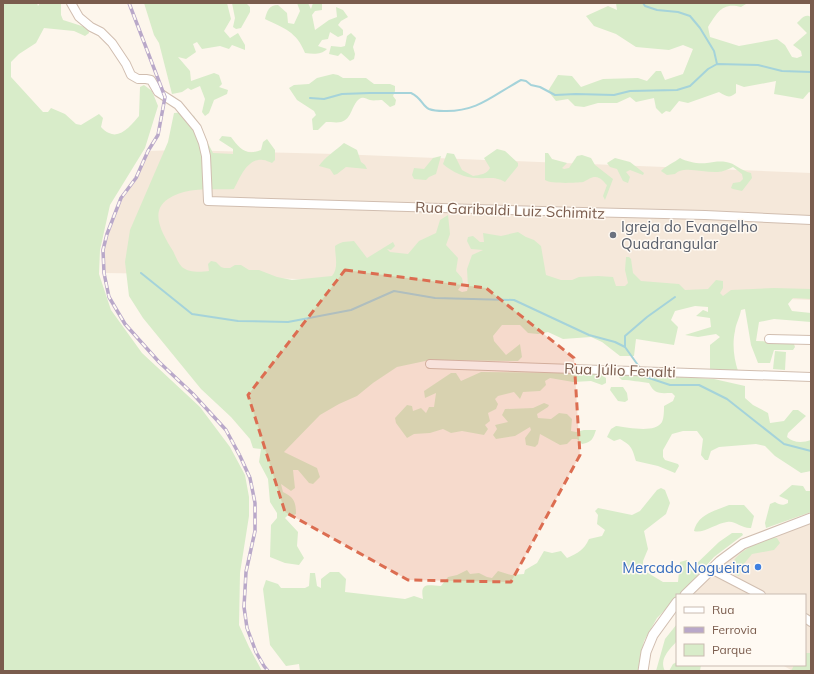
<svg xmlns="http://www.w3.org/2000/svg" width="814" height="674" viewBox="0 0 814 674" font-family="Mulish,sans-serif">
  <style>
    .residential { fill: #f5e8da }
    .green { fill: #d8ecc9 }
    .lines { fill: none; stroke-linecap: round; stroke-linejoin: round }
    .stream { stroke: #a5d3da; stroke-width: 2 }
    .minor-casing { stroke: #d1beb0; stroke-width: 10 }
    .tertiary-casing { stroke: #d1beb0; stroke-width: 11 }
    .minor { stroke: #fff; stroke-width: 8 }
    .tertiary { stroke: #fff; stroke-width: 9 }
    .rail-casing { stroke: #b9a8c9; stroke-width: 3.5 }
    .rail { stroke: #fffaf3; stroke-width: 2; stroke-dasharray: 6; stroke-linecap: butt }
    .marked { fill: #dc6d51; fill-opacity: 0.2; stroke: #dc6d51; stroke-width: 3; stroke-dasharray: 8 5; stroke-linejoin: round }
    .worship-dot { fill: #6b7280; stroke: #fffaf3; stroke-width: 1.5 }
    .shop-dot { fill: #3f7fe0; stroke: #fffaf3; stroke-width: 1.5 }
    .labels { text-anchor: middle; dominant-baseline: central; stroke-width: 3; stroke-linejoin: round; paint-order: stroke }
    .street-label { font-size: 15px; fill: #7a5c4d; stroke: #fffaf3 }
    .worship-label { font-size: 15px; fill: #5b616d; stroke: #fffaf3; text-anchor: start }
    .shop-label { font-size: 15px; fill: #366cbe; stroke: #fffaf3; text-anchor: end }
  </style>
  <rect width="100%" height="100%" fill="#fdf6ec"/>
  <g class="residential">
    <polygon points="178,150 337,154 811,173 811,300 171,274 104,273 103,250 107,234 121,198 136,178 148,151"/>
    <polygon points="811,518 811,671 793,671 782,665 805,665 805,595 685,595 743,544"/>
  </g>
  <g class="green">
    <path d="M3,3H37L38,6L40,3H61V15L63,20L88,28L89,33L85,36L74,31L44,28L36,43L19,54L11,62V77L43,112H48L51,108L65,114L76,124L81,125L99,114L103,118L101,127C103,129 106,132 109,133C121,139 132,124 139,116L140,87L144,85L152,91L158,106L145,148L110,205L100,250L99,274L111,310L142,353L200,407L230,447L245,475L249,497V516L240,573L239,625L249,647L262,671H3Z"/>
    <polygon points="144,3 227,3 231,19 224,31 230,38 238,33 245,45 245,50 232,45 229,49 220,46 202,49 197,42 193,44 196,52 186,59 178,57 190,71 191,81 214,73 219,75 222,84 219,87 228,90 227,94 214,100 209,113 205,116 202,112 205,99 200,86 191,90 188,88 182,92 172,94 159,43 154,35"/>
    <polygon points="232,3 246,3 250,7 250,12 241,28 236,29 233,27 235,18"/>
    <path d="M297,3H308L311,9L313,3H322V10L315,11L312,15L315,30L329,20L337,17L336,7L343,10L348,17L341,21L338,25L343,30V35L338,37L330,32L328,39L322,40L318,46L327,49C321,55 313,54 305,53C297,32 284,28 265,19C267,11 269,5 278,5L287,13L288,23L294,24L300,11Z"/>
    <path d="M616,3H744L746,4L741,7C722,2 717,13 708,27L710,37L739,46L777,39L785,45L792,57L797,58L802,56L801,51L793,45L807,33L797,23C801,19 805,13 811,17V93L809,92L803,99L774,94L776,81L744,87L736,84V93C729,99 726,96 719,92L688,103L679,101L670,112L666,111L662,114L656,108L654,98L636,102L630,97L617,103H598L584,107L575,106L568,99L556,101L548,91L558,75L572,76L581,87L603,79L638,78L647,81L656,71H661L665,80L683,74L693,49L683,45L669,50L636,47L616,34L594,26L586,16L608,6L617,10Z"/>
    <polygon points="351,33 356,38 353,47 355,54 354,59 350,61 341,53 338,56 329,54 331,46 341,47 345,46 347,36"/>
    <path d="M333,74L338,75L343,78H366L374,84H390L395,86V91L393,96L396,100L395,105L390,107L382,100C379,100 373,101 370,100C366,99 365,97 361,98C351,103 353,119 341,122C337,123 330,122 326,122L318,130H313L312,119L316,115L314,111L297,100L289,88L294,85L309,84L317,78Z"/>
    <path d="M186,112L194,116L213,153L233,154V149L219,140L222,136L231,137C240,149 246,156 261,150L263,142L267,139L275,150V160L272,163C269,162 266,160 263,160C247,158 240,178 234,189C212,190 187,186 168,199C148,212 164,236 173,251C175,255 178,263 182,267C189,273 201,272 209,271L208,264L211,261L216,262L221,267L224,268H230L235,265H241L249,270H259L277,277L292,280L332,276C339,268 335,256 335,246L338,244L343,242L354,241L367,258L393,242L395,246L391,250L387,249L390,252L408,254L419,241L436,233L440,220L448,215L450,234L446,245L458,258L456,271L462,278L463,283L458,290L462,292L467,291L468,287L467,269L472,255L483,250L471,249L467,241L468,237L473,236L480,242H484L483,233L501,236L518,232L526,237L534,240L541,246L546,275L561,280H572L579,277L598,276L613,277L616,286H625L628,283L625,270L626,257H629L631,259L633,273L641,281L679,284L685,290L708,289L716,280L723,281V288L720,293L723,296L731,290L774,288L811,289V299L793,298L788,304L792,311L811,313V322L774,319L759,322L756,341L790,342L794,344L795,347L793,350H774L770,363H758L751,345L745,309L741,310C740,317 736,323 735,331C732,344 734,359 738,371L710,372V345L720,337L716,334L698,337L685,335L711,327L710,318L696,316L703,310L708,312V307L695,306L675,311L671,320L678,327L674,345L636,339L634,356H620L602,342L591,337L563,339L548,332L538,334L528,333L520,325H502L493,336L494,341L506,355L520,344L522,357L518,361L430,360L397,367L373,383L357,396L339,404L320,415L284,452L317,468L320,477L313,484L309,483L298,470H293L295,488L291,491L281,484L283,492C294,497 296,502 296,514L292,516L288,515L285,518L298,532L297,546L304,558L299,565L285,563L270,557L271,525L277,518V513L270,502L268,479L259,462L261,449L253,448L250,439L231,417L201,389L143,318L129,296L125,262L130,230L168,142L174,113Z"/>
    <path d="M344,143L357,150L361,162L365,165L367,169L346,167L337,174L334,175L330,169L319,166C324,158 336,150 344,143Z"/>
    <path d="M497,149L505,151L518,163V166L505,182C494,176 489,179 477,178C465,178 452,172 443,164L447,153L454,154L462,170L473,176C480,175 487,174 490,168L484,158Z"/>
    <path d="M545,153H548L552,159L567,163L562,168L564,169L569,168L577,156L582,155L591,158L595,165L613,179L605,200L603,196L607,185C604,182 600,176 594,177C591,177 586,181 583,182C575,183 551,184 545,180Z"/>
    <polygon points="441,156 436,174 429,177 426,180 414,179 412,175 414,168 424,169 433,158"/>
    <polygon points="615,158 630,162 644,173 643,175 630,170 626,172 630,177 628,183 623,181 617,169 610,167 607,163"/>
    <path d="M680,158C687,162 698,164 707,163C714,162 719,161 726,162C735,163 741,171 751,173L752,178L742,191L733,189L731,188L733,183L740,182L743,179L742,174L733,167C728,169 723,172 718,172C704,173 683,165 675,174L667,175L661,171C664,167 675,162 680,158Z"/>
    <polygon points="775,351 786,352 785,370 773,369"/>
    <polygon points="481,372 598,373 606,378 606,383 602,385 591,381 573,382 550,378 545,381 546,385 540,391 523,392 520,399 514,392 498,396 495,399 498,404 496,409 488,413 490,421 485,425 488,429 484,435 462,431 451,433 443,429 430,433 414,434 407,438 396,423 395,418 407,405 412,406 413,411 421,408 426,413 429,407 434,407 436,393 425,398 424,391 451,373 456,373 461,381"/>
    <path d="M621,375H649L714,379L745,386V398L753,405L768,413L770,423L784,421L793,410H798L806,416L788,433L787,437C793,443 803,443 811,440V471L801,473L775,456L765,446L756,444L719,447L711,451L708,460H705L701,455L703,439L697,431H683L672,434L663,450V457L665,460L678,464L679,466L675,473L658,466L636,461C632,448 632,446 620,439L614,441L607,437L611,429L616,426C627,427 655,434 662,422C664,418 664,410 664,406L673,401L675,396L672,393C660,393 655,395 649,383C639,382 632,380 622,380L619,377Z"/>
    <polygon points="611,387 623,387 627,393 628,400 625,402 618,401 610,390"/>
    <path d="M544,403L549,405L548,407L537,414L538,418L551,419L559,413L567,414L572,419L571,431L576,432L584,430H596C593,439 592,442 582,444L577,439H572L567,444L560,445L540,434L538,444L535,447L526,445L525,438L531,430L530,427L515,436L496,439L493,435L497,429L495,425L508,422L502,415L505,409L533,408Z"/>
    <path d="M792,485L803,486L806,491H811V512L766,528L765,523L770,504L775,502C780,505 783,506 788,503V500L779,496Z"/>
    <path d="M661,488L665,490L670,503L666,514L644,531L648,549L643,561V570L663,582H678L680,562L687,560L690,567L694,566L719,542L732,533H742L743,535L714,557L680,595H677V598L657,618L644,641L638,671H300L299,664L286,666L270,645L263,589L266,580L278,584L281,588H305L309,586L310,573H315L317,586L321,588V579L330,572H339L346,579L345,592L405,599L414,596L423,599C420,582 427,585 441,586L448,577L457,575L467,570L470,574L479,573L487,577L492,578L498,571L511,575L524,574L525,570L537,563L544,551L552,553L561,551L567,558C578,553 584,550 589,539L602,536L605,530L597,524L598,515L595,511L598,508L632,515L640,511L657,490Z"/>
    <path d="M729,505H744L754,516L751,528C742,529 735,520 727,522C717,523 703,534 694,531C698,514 715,511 729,505Z"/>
    <path d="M772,537L777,538L780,543L774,550L752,554L743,565L739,576L730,572C730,554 758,542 772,537Z"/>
    <path d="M677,624V641C669,650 659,659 665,671H656L665,639Z"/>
    <polygon points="805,653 811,653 811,671 791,671 794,665 805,665"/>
    <polygon points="677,662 677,665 701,665 700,671 669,671 673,664"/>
  </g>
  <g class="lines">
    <g class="stream">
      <polyline points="643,3 645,6 657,10 678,12 690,16 700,28 714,51 717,64"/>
      <path d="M310,98L324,99L342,94L370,93H411C422,98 422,106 429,109C434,111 440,111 444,111C478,112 493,95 521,80L526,81L531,85L540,87L555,95L576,94L614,95L630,91L677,90L690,86L708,69L717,64L758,65L782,71L811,72"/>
      <polyline points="141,273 192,314 238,321 288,322 351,310 394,291 435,298 514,300 589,335 615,342 625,347"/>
      <polyline points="640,368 625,347 625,336 647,317 675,297"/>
      <polyline points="644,373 646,377 670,385 699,385 727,399 784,444 811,451"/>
    </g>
    <g class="minor-casing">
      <g id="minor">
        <polyline points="71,3 79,17 91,27 101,32 112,43 126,64 131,75 138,79 146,79 151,80 158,92 178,105 197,128 203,143 206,156 208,201 542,211 705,215 811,220"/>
        <polyline points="769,339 811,340"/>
        <polyline points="430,364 811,377"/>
        <polyline points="711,569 761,595"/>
        <polyline points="805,618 811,622"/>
      </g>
    </g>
    <g class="tertiary-casing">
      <g id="tertiary">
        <polyline points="685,595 720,561 743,544 811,518"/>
        <polyline points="643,671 646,652 653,635 677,602"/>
      </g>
    </g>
    <use href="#minor" class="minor"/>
    <use href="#tertiary" class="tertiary"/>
    <g class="rail-casing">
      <polyline id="rail" points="129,3 165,97 158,135 148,151 136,178 121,198 107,234 103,250 104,273 109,297 125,324 159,362 193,394 226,430 240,456 250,478 255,503 255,531 246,572 244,607 247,628 256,652 264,666 268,671"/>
    </g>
    <use href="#rail" class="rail"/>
  </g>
  <path class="marked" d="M345,270L486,288L574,358L580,455L511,582L408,580L285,512L248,395Z"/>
  <circle class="worship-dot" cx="613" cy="235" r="4"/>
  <circle class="shop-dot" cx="758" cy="567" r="4"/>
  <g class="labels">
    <g class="street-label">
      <text transform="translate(510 210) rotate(2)">Rua Garibaldi Luiz Schimitz</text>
      <text transform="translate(620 370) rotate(2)">Rua Júlio Fenalti</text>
    </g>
    <g class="worship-label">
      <text x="621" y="226">Igreja do Evangelho<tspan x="621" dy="17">Quadrangular</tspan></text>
    </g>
    <g class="shop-label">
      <text x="750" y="567">Mercado Nogueira</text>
    </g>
  </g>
  <rect width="814" height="674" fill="none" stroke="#7a5c4d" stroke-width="8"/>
  <rect x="676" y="594" width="130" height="72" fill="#fffaf3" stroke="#cabbb1"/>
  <rect x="684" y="607" width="20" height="6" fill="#ffffff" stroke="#cabbb1"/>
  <text x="712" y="614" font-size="12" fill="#7a5c4d">Rua</text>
  <rect x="684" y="627" width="20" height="6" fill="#b9a8c9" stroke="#cabbb1"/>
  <text x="712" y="634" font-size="12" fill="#7a5c4d">Ferrovia</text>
  <rect x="684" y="644" width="20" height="12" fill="#d8ecc9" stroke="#cabbb1"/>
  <text x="712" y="654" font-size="12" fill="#7a5c4d">Parque</text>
</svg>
